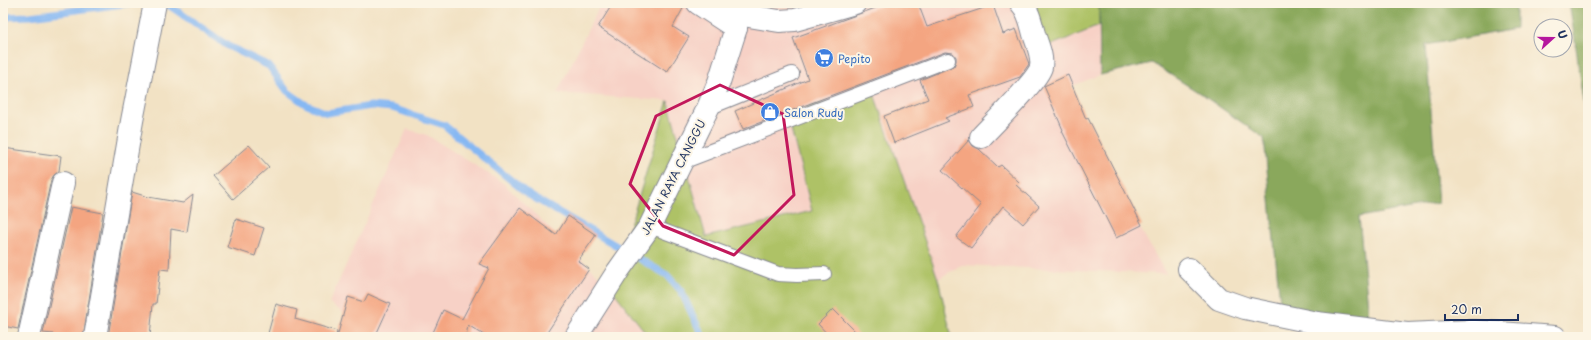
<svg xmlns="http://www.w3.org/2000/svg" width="1591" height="340" viewBox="0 0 1591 340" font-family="'Playpen Sans',sans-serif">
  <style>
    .built { fill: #f7d1c6 }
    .green { fill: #aec266; stroke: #647862 }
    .forest { fill: #8aa85b; stroke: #526c5c }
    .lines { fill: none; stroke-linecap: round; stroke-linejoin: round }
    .stream { stroke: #86b8f3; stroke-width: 7 }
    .building { fill: #f4a581 }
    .service-casing { stroke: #868891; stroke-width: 16 }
    .minor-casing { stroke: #868891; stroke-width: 24 }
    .secondary-casing { stroke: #868891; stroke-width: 24 }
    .service { stroke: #fff; stroke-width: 14 }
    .minor { stroke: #fff; stroke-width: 22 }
    .secondary { stroke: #fff; stroke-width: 22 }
    .marked { fill: none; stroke: #c2185b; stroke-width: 3; stroke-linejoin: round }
    .labels { text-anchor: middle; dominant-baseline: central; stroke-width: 4; stroke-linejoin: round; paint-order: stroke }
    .shop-label { font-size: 11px; fill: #366cbe; stroke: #fcf5e5; text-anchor: start }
    .street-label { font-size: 11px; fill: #1b2f5e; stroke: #fcf5e5 }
  </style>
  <rect width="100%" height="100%" fill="#fcf5e5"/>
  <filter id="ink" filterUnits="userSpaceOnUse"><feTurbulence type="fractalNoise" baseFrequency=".025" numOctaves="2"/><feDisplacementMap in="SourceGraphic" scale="8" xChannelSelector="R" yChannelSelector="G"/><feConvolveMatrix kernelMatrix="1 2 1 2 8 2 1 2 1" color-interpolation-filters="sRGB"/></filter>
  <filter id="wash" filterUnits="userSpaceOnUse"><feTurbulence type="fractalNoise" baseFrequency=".012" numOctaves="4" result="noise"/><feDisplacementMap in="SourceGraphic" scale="16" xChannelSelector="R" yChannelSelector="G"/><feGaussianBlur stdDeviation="0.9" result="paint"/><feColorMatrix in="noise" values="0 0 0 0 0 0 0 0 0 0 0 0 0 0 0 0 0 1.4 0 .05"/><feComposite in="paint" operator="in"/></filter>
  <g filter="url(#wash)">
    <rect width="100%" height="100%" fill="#f2e2c4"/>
    <g class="built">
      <polygon points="601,3 781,3 782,8 818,3 1023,3 1034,52 1099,26 1100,75 1062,90 1166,274 962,265 938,279 873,91 787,113 812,211 706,237 668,101 557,93"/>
      <polygon points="407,129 427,135 503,183 611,288 649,337 379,337 329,303"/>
    </g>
    <g class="green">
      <polygon points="1023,3 1099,3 1099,26 1034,52"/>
      <polygon points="873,91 938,279 951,334 947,337 649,337 611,288 668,101 706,237 812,211 787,113"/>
    </g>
    <g class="forest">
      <polygon points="1099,3 1516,3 1516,29 1426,45 1438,203 1359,217 1371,337 1282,323 1264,138 1201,94 1152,63 1100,75"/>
      <polygon points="1569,3 1588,3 1588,129 1572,21"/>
    </g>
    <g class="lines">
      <g class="stream">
        <polyline points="158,3 170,6 228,46 269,66 287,91 305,104 327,113 371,106 392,108 444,125 529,195 667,275 681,291 703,337"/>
        <polyline points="3,17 30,16 131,3"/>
      </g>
    </g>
    <g id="blocks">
      <g class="building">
        <polygon points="613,3 686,3 673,27 689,37 667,72 598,27"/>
        <polygon points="889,3 918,3 927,27 993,5 1003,34 1016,29 1029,64 1020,77 969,95 974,107 945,118 949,121 894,143 884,116 928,99 920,80 954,66 956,61 956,57 953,53 945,52 743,129 735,111 808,79 793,38"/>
        <polygon points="1068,75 1086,119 1088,118 1142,225 1116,238 1062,131 1063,130 1044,86"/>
        <polygon points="969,140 973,146 979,149 998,167 1001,165 1019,182 1016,185 1039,206 1023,224 1003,206 971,248 956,237 981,205 942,170"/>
        <polygon points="249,145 269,167 233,199 213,176"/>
        <polygon points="3,148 61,156 59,171 54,175 51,180 18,329 3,326"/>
        <polygon points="132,192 148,197 183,203 193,195 187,232 171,229 169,270 160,269 156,304 153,304 150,337 108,337"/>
        <polygon points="71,207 103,213 83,337 53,337 53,334 43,333"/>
        <polygon points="520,208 556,235 568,216 596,235 578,261 589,269 544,337 487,337 468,325 466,337 431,337 443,310 462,319 489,268 479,264"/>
        <polygon points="236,219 264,228 255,256 227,247"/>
        <polygon points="368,294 390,304 375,337 337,337 348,297 364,302"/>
        <polygon points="276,304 297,310 295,319 337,331 336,337 267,337"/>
        <polygon points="833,309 861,337 830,337 818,324"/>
      </g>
    </g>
  </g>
  <g filter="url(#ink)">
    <use href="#blocks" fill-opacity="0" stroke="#868891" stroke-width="1"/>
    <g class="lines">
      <g class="service-casing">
        <g id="service">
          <polyline points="708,108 792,74"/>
          <polyline points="682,162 948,60"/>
          <polyline points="650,226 778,274 797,275 824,274"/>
        </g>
      </g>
      <g class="minor-casing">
        <g id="minor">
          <polyline points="698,3 736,28"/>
          <polyline points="737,14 779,21 795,20 855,3"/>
          <path d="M981,137C992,125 1038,80 1041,67C1043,56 1037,44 1034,34C1031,23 1029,11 1021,3"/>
          <polyline points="1189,269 1219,299 1245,308 1317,323 1407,334 1473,331"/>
          <polyline points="29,337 63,183"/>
          <polyline points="95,337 132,121 155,3"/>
          <polyline points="1473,337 1473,331 1555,337"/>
        </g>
      </g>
      <g class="secondary-casing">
        <polyline id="secondary" points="576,337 618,271 650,226 708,108 719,82 736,28 737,3"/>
      </g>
      <use href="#service" class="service"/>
      <use href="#minor" class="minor"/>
      <use href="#secondary" class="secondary"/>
    </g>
  </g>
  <path class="marked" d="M720,85L783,114L794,195L734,255L663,226L630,184L656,116Z"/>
  <defs>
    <g id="supermarket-disc" transform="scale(1)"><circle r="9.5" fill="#3f7fe0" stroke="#fcf5e5"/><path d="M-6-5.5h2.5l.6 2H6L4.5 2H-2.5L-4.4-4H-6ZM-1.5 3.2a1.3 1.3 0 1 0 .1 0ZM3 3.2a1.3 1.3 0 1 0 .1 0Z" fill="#fff"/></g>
    <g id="shop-disc" transform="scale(1)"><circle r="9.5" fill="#3f7fe0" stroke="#fcf5e5"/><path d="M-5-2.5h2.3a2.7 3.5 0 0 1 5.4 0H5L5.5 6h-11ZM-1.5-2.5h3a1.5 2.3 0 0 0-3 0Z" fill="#fff"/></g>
  </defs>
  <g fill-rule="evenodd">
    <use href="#supermarket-disc" x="824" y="58"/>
    <use href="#shop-disc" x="770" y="112"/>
  </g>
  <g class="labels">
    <g class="shop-label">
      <text x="838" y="58">Pepito</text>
      <text x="784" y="112">Salon Rudy</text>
    </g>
    <g class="street-label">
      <text transform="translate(673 177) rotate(-63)">JALAN RAYA CANGGU</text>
    </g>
  </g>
  <rect width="1591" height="340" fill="none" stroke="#fcf5e5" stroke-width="16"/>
  <g transform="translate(1553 38) rotate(69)"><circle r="19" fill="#fcf5e5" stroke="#a2a6af"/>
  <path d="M0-3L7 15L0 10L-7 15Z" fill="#b5179e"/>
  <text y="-6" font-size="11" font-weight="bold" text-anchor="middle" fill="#1b2f5e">U</text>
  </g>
  <path d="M1445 314v6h73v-6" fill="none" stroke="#1b2f5e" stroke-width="2"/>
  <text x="1451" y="314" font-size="12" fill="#1b2f5e" stroke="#fcf5e5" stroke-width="3" paint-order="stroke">20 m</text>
</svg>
